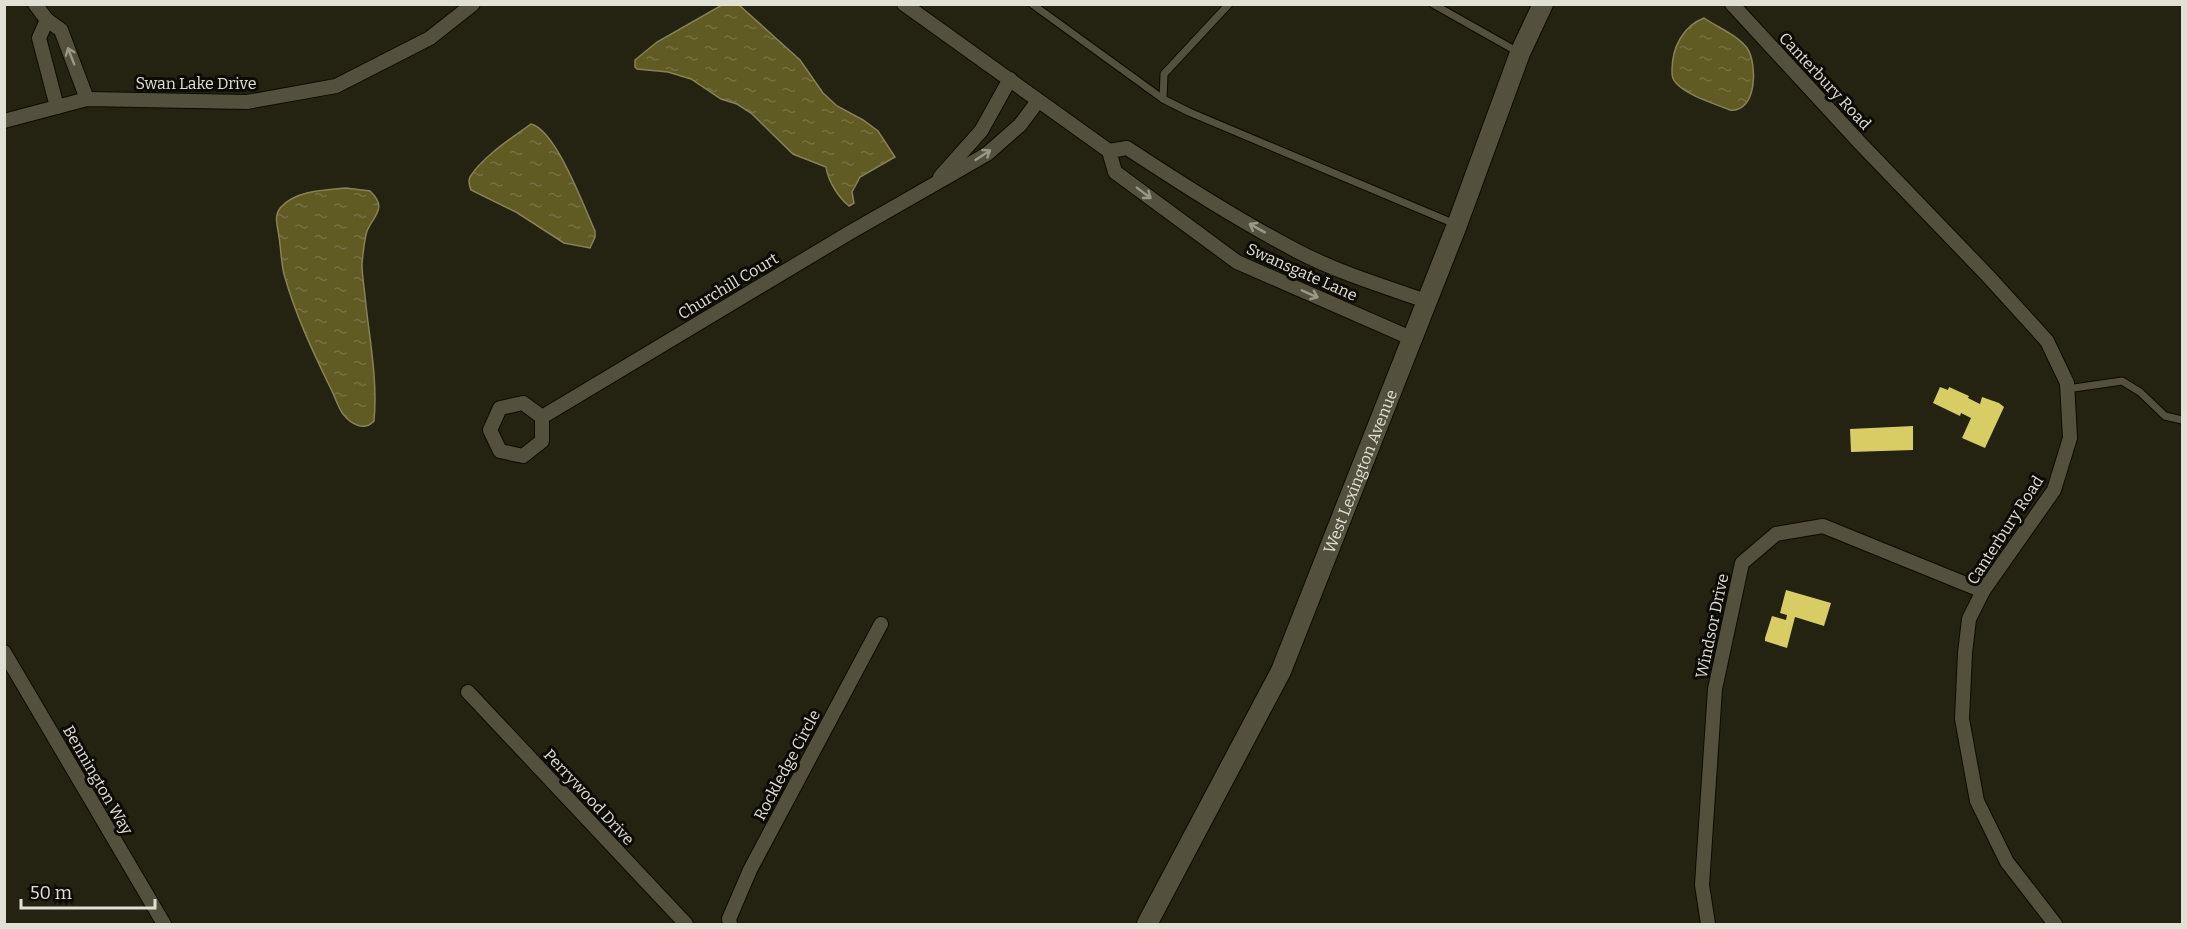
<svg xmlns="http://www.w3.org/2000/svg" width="2187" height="929" viewBox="0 0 2187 929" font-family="Bitter,serif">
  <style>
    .water { fill: url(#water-ripples); stroke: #878258; stroke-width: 1.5 }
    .building { fill: #d7cd64 }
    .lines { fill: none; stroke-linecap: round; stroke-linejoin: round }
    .lane-casing { stroke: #0d0b00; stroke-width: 9 }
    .street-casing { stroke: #0d0b00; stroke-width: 16 }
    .secondary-casing { stroke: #0d0b00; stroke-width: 22 }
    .lane { stroke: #53513d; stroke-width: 7 }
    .street { stroke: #53513d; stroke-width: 14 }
    .secondary { stroke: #53513d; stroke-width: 20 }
    .oneway { stroke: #9a9889 }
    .labels { text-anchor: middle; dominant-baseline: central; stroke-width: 6; stroke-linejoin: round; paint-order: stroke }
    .street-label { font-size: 16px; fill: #e1e0d5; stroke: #0c0b05 }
  </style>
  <defs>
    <pattern id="water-ripples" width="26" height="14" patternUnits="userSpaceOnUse" patternTransform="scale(1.5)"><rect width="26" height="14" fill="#605a23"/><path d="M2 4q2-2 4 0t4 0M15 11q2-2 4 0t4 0" fill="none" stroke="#767142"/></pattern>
  </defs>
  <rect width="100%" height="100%" fill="#242210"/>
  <g class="water">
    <path d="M722,5H739L800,60L823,93L837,106L863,120L878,131L895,157L860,177L852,192L854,203L849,206C838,197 828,181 826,167L793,154L751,113L737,104L721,99L691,79L668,72L637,69L635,67V60L657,42Z"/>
    <path d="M1704,18C1717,27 1737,35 1747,48C1758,64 1757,113 1730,110C1713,103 1688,96 1676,83C1672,79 1672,75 1672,70C1672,48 1683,26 1704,18Z"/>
    <path d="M531,124C556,130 584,207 595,231V237L590,248L564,243L516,212L471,190C469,185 468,181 470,177C482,157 513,137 531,124Z"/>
    <path d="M346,188L370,191C388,208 374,215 367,231C364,241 363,253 362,264C362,274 364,286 365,296C369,338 378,379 374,421C364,432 351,424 343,414C338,407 335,397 331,389C313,352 295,314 284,274C281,262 281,249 279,237C278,227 273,216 281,207C296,190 326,190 346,188Z"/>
  </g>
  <g class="building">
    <polygon points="1940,387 1948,390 1949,387 1969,396 1968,398 1980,404 1982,397 1999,403 2004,407 1985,448 1962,438 1971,418 1961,413 1960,416 1933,403"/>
    <polygon points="1913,426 1913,450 1851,452 1850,429"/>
    <polygon points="1786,590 1831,603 1824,626 1795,617 1787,648 1765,641 1765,638 1772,616 1786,620 1787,615 1780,613"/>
  </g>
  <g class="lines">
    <g class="lane-casing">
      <g id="lane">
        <polyline points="1032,4 1163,99 1189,112 1455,224"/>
        <polyline points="1433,4 1518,52"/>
        <polyline points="1163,99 1164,74 1229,4"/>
        <polyline points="2067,389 2122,381 2140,392 2165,416 2182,420"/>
      </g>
    </g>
    <g class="street-casing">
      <g id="street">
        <polyline points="35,4 47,20 61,30 87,99"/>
        <polyline points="904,4 1109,151 1115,172 1237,262 1413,339"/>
        <polyline points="1732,4 1860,143 1988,276 2047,341 2067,383 2070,438 2054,490 1983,591 1969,619 1965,653 1962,719 1977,801 2007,862 2055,924"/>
        <polyline points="47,20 39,38 57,107"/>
        <polyline points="4,121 87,99 247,102 336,86 430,38 473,4"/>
        <path d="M1109,151L1127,148C1182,184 1238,220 1297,251C1337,272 1383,286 1426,301"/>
        <polyline points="940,177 981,131 1010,79"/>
        <polygon points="523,403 542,417 542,441 523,456 500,451 490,430 500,408"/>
        <polyline points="542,417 849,233 987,154 1020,125 1038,101"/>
        <polyline points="4,652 164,924"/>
        <polyline points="468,692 686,924"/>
        <polyline points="730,924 729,919 750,870 881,624"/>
        <polyline points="1708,924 1702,885 1715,689 1742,563 1776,534 1823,526 1983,591"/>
      </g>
    </g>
    <g class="secondary-casing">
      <g id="secondary">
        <path id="s1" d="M1147,924L1281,671L1457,225L1520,53L1543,4"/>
      </g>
    </g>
    <use href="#lane" class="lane"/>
    <use href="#street" class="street"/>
    <use href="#secondary" class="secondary"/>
  </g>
  <defs><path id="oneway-shaft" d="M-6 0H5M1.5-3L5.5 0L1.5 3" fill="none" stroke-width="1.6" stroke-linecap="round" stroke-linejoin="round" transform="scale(1.5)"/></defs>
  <g class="oneway">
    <use href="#oneway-shaft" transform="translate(71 56) rotate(-111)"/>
    <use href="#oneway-shaft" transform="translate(983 155) rotate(-33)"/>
    <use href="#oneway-shaft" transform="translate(1144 193) rotate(37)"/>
    <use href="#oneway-shaft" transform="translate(1257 228) rotate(-151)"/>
    <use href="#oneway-shaft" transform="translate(1310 294) rotate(24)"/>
  </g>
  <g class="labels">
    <g class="street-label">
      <text transform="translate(1825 81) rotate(47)">Canterbury Road</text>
      <text x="196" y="83">Swan Lake Drive</text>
      <text transform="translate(1302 272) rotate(24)">Swansgate Lane</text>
      <text transform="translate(728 286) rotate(-31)">Churchill Court</text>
      <text stroke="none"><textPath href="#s1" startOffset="501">West Lexington Avenue</textPath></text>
      <text transform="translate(2005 530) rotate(-57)">Canterbury Road</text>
      <text transform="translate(1712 626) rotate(-78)">Windsor Drive</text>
      <text transform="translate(787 765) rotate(-62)">Rockledge Circle</text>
      <text transform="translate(98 780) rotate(60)">Bennington Way</text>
      <text transform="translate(589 797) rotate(47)">Perrywood Drive</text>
    </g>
  </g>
  <rect width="2187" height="929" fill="none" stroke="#e1e0d5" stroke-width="12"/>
  <path d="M21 899v9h134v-9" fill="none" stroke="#e1e0d5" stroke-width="3"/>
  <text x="30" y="899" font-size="18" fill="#e1e0d5" stroke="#0c0b05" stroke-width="4.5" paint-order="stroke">50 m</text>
</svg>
